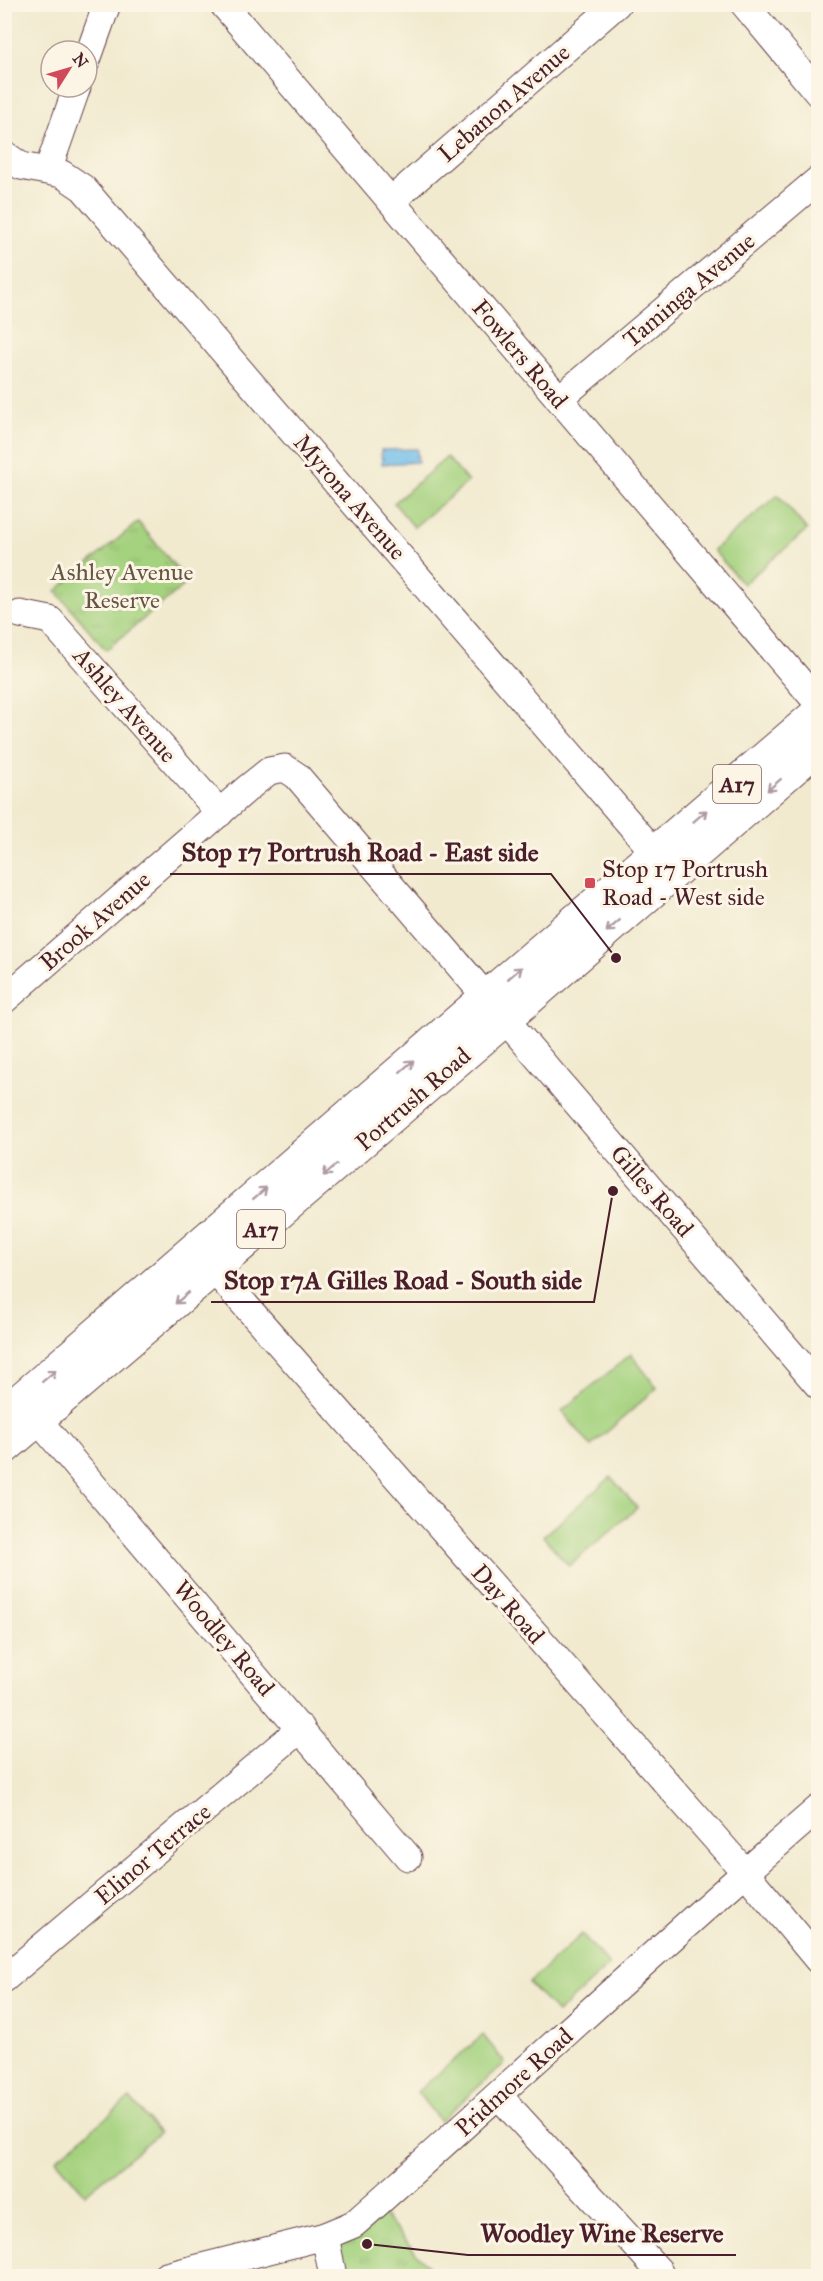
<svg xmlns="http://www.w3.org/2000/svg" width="823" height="2281" viewBox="0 0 823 2281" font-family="'IM FELL Great Primer',serif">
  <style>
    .green { fill: #a5d27f; stroke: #787855; stroke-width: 1.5 }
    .park { fill: url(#park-tufts); stroke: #787855; stroke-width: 1.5 }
    .water { fill: url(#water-ripples); stroke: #5d6e8b; stroke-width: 1.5 }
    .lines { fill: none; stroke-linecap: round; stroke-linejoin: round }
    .minor-casing { stroke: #633d44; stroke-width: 29 }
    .highway-casing { stroke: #633d44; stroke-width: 35 }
    .minor { stroke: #fff; stroke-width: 27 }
    .highway { stroke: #fff; stroke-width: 33 }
    .oneway { stroke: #ae9aa0 }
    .poi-dot { fill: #d1495b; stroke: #fcf5e5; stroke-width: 2 }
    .labels { text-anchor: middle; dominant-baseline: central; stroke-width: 6; stroke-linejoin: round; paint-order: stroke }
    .shield { fill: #fcf5e5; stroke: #7f5f63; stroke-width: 1.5 }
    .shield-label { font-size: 22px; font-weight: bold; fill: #4a1f2b }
    .street-label { font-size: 24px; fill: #4a1f2b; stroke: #fcf5e5 }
    .park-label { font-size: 24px; fill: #655544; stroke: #fcf5e5 }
    .poi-label { font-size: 24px; fill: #4a1f2b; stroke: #fcf5e5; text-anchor: start }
    .leader { fill: none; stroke: #4a1f2b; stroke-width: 2 }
    .callout-dot { fill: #4a1f2b; stroke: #fcf5e5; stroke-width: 2 }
    .callout-label { font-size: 26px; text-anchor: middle; font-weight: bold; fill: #4a1f2b; stroke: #fcf5e5; stroke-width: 6; stroke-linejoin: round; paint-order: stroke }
  </style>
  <defs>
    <pattern id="park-tufts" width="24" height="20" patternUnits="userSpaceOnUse" patternTransform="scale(1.5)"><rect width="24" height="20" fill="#a5d27f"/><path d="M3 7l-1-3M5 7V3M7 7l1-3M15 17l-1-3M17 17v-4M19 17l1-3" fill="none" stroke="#90b46e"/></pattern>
    <pattern id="water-ripples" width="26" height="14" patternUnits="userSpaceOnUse" patternTransform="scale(1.5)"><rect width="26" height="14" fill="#70beeb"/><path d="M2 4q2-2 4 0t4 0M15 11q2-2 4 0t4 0" fill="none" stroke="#5e9abf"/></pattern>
  </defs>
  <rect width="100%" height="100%" fill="#fcf5e5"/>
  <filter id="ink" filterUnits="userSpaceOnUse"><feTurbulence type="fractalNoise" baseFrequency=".0167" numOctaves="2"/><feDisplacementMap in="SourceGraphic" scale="12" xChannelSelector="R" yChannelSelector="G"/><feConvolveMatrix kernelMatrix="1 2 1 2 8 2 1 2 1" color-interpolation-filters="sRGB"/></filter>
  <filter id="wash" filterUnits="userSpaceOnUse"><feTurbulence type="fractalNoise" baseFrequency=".008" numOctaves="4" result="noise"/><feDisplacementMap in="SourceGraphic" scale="24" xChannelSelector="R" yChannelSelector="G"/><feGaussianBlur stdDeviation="1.35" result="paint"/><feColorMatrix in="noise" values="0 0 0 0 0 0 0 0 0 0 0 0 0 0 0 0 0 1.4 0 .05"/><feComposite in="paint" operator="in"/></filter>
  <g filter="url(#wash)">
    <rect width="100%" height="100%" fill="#f1eacf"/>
    <g class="green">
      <polygon points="447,457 468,482 414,527 394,503"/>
      <polygon points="778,495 807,530 743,584 713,550"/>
      <polygon points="631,1354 657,1388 591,1446 562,1411"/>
      <polygon points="611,1477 637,1508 569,1566 543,1536"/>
      <polygon points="582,1934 609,1965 557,2013 529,1983"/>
      <polygon points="483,2035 505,2063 440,2121 417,2092"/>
      <polygon points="130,2098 159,2133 85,2194 56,2159"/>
    </g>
    <g class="park">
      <polygon points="138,522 188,582 106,650 56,591"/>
      <polygon points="375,2205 436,2276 333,2276 325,2236"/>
    </g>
    <polygon class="water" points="417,449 418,462 382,464 381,450"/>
  </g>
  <g filter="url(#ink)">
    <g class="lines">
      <g class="minor-casing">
        <g id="minor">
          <polyline points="223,4 818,703"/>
          <polyline points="744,4 818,93"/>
          <polyline points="87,60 107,4"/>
          <polyline points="4,154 21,166 62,174 83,188 667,867"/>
          <polyline points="48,170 77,87"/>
          <polyline points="391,201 617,4"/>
          <polyline points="559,399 818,180"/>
          <polyline points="20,614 50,620 220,813"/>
          <polyline points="4,1000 249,787 269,771 285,768 297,776 818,1385"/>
          <polyline points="200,1254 745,1872 818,1960"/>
          <polyline points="38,1420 408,1857"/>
          <polyline points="4,1979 301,1728"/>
          <polyline points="499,2096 659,2271 659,2276"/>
          <polyline points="325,2236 333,2276"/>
          <path d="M166,2276L325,2236L354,2224C510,2086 661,1944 818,1809"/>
        </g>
      </g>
      <g class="highway-casing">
        <g id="highway">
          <polyline points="4,1414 470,1011 818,713"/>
          <polyline points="4,1448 517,1009 818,747"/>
        </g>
      </g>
      <use href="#minor" class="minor"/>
      <use href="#highway" class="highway"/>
    </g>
    <defs><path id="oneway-shaft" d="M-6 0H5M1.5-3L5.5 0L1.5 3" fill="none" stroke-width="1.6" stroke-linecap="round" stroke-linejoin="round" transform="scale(1.5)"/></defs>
    <g class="oneway">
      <use href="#oneway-shaft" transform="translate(774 785) rotate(139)"/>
      <use href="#oneway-shaft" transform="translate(700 816) rotate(-41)"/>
      <use href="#oneway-shaft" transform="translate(613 926) rotate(139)"/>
      <use href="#oneway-shaft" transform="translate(515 973) rotate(-40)"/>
      <use href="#oneway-shaft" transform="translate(407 1066) rotate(-41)"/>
      <use href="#oneway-shaft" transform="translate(330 1170) rotate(139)"/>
      <use href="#oneway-shaft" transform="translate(260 1193) rotate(-41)"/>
      <use href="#oneway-shaft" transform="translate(182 1298) rotate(139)"/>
      <use href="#oneway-shaft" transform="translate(49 1376) rotate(-41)"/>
    </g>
  </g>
  <rect class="poi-dot" x="584" y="877" width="12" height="12" rx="3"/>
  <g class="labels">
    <g class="shield">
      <rect x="713" y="765" width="48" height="38" rx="4.5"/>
      <rect x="237" y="1210" width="48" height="38" rx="4.5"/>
    </g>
    <g class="shield-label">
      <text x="737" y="784">A17</text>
      <text x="261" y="1229">A17</text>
    </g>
    <g class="street-label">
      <text transform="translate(504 103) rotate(-41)">Lebanon Avenue</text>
      <text transform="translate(689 290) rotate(-40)">Taminga Avenue</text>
      <text transform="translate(520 354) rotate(50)">Fowlers Road</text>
      <text transform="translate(350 497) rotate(49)">Myrona Avenue</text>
      <text transform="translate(125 705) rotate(49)">Ashley Avenue</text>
      <text transform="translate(95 921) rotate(-41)">Brook Avenue</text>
      <text transform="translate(413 1099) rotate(-41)">Portrush Road</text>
      <text transform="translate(652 1191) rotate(49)">Gilles Road</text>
      <text transform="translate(508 1604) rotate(49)">Day Road</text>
      <text transform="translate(224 1638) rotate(50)">Woodley Road</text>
      <text transform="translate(153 1854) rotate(-40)">Elinor Terrace</text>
      <text transform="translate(514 2082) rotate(-42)">Pridmore Road</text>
    </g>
    <g class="park-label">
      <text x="122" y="572">Ashley Avenue<tspan x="122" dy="28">Reserve</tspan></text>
    </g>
    <g class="poi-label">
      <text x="602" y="869">Stop 17 Portrush<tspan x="602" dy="28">Road - West side</tspan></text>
    </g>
  </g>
  <path class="leader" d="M616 958L551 874H170M613 1191L594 1302H211M367 2244L468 2255H736"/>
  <g class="callout-dot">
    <circle cx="616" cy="958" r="6"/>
    <circle cx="613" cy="1191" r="6"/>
    <circle cx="367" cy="2244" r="6"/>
  </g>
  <g class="callout-label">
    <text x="360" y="861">Stop 17 Portrush Road - East side</text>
    <text x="403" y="1289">Stop 17A Gilles Road - South side</text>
    <text x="602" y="2242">Woodley Wine Reserve</text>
  </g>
  <rect width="823" height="2281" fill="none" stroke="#fcf5e5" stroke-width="24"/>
  <g transform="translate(69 69) rotate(53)"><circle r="28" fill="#fcf5e5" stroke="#b59f9b" stroke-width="1.5"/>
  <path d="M0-4.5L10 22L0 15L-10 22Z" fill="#d1495b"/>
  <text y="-9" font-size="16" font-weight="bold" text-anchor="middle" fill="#4a1f2b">N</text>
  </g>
</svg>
